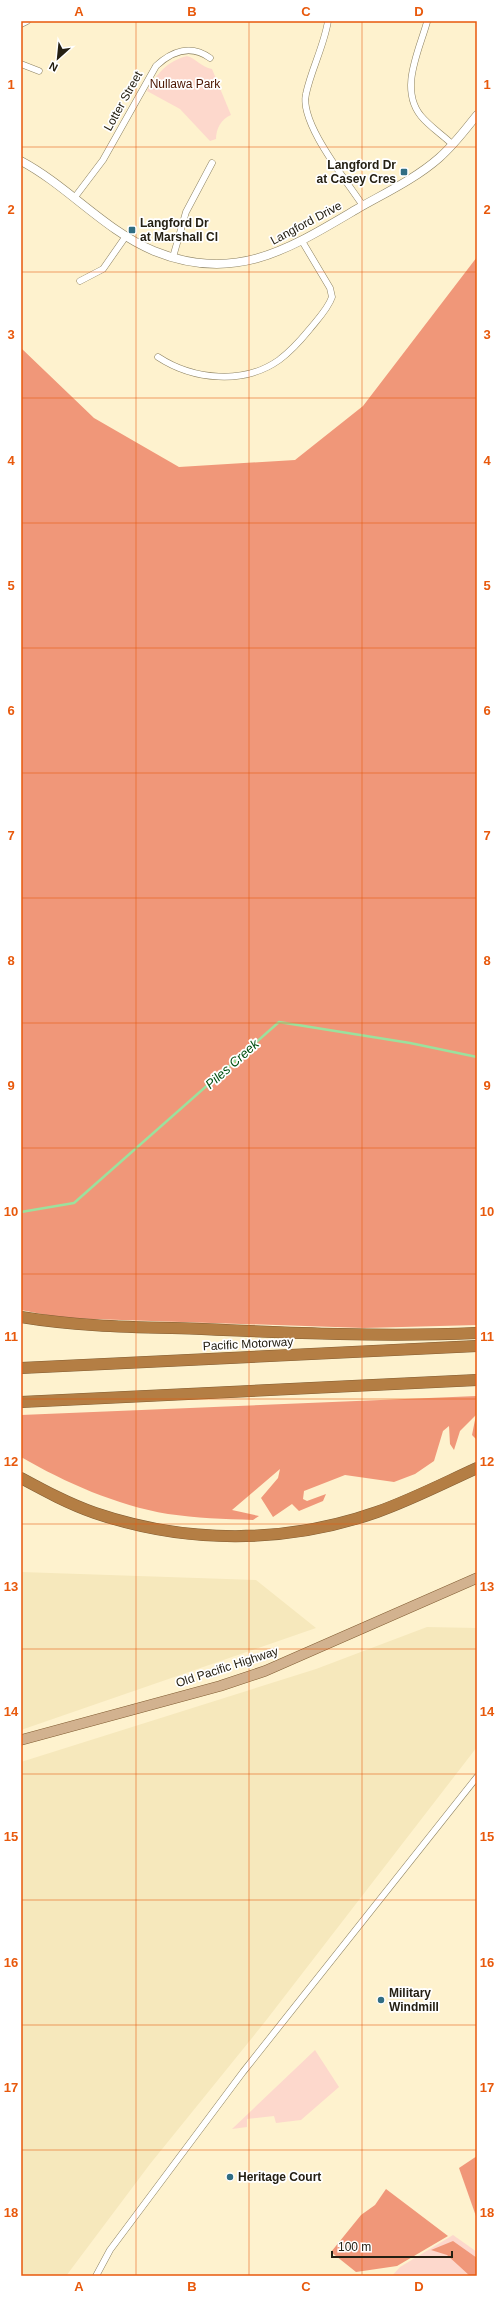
<svg xmlns="http://www.w3.org/2000/svg" width="498" height="2297" viewBox="0 0 498 2297" font-family="Arial,sans-serif">
  <style>
    .built { fill: #f6e8bc }
    .green { fill: #fdd8cc }
    .forest { fill: #f09779 }
    .lines { fill: none; stroke-linecap: round; stroke-linejoin: round }
    .stream { stroke: #9be19d; stroke-width: 2.5 }
    .minor-casing { stroke: #8c8160; stroke-width: 7 }
    .tertiary-casing { stroke: #8c8160; stroke-width: 9 }
    .primary-casing { stroke: #825d33; stroke-width: 11 }
    .motorway-casing { stroke: #825d33; stroke-width: 12 }
    .minor { stroke: #fff; stroke-width: 6 }
    .tertiary { stroke: #fff; stroke-width: 8 }
    .primary { stroke: #d2b28f; stroke-width: 10 }
    .motorway { stroke: #b47e44; stroke-width: 11 }
    .grid { fill: none; stroke: #e8590c; stroke-width: 1; stroke-opacity: 0.55 }
    .poi-dot { fill: #306d83; stroke: #fff; stroke-width: 1.5 }
    .labels { text-anchor: middle; dominant-baseline: central; stroke-width: 3.5; stroke-linejoin: round; paint-order: stroke }
    .park-label { font-size: 12px; fill: #4b1501; stroke: #fff }
    .street-label { font-size: 12px; fill: #252013; stroke: #fff }
    .poi-label { font-size: 12px; font-weight: bold; fill: #252013; stroke: #fff; text-anchor: start }
    .water-label { font-size: 13px; font-style: italic; fill: #004f10; stroke: #fff }
    .neatline { fill: none; stroke: #e8590c; stroke-width: 1.5 }
    .grid-label { font-size: 13px; text-anchor: middle; font-weight: bold; fill: #e8590c }
  </style>
  <rect width="100%" height="100%" fill="#fef2ce"/>
  <g class="built">
    <polygon points="21,1572 256,1580 316,1628 21,1730"/>
    <polygon points="427,1627 477,1628 477,1747 264,2023 150,2164 66,2276 21,2276 21,1762 316,1669"/>
  </g>
  <g class="green">
    <path d="M187,56C197,59 201,67 212,69L231,115C221,119 216,129 216,139L210,141L180,109L147,91C157,74 167,61 187,56Z"/>
    <polygon points="315,2050 339,2087 301,2120 276,2123 274,2116 247,2119 247,2127 232,2129"/>
    <polygon points="453,2235 477,2252 477,2276 392,2276 400,2267"/>
  </g>
  <g class="forest">
    <polygon points="477,257 477,1325 364,1328 62,1318 21,1310 21,348 94,418 179,467 295,460 363,406"/>
    <path d="M477,1396V1440L472,1435L476,1415L460,1431L454,1450L450,1444L449,1426L443,1431L434,1461L415,1474L394,1482L345,1475L304,1491L303,1499L307,1501L326,1494L323,1501L299,1511L292,1504L273,1517L261,1498L278,1478L280,1469L232,1510L259,1516L253,1520C224,1519 196,1518 168,1514C116,1505 66,1483 21,1457V1415Z"/>
    <polygon points="477,2156 477,2219 459,2168"/>
    <polygon points="386,2189 448,2236 397,2266 356,2272 331,2252 361,2215 375,2205"/>
    <polygon points="453,2241 477,2258 477,2276 470,2276 447,2255 431,2250"/>
  </g>
  <g class="lines">
    <polyline class="stream" points="21,1212 74,1203 279,1022 410,1043 477,1057"/>
    <g class="minor-casing">
      <g id="minor">
        <path d="M328,21C324,46 311,70 306,94C299,123 347,181 363,206"/>
        <path d="M427,22C419,51 399,89 421,116C430,127 443,135 453,145"/>
        <polyline points="21,24 27,21"/>
        <polyline points="21,64 39,71"/>
        <path d="M75,197L103,160L156,66C172,51 191,44 210,58"/>
        <polyline points="173,257 186,212 212,163"/>
        <polyline points="80,281 103,269 126,236"/>
        <path d="M158,357C193,380 244,385 279,360C291,351 300,341 309,330C317,320 328,309 332,297L330,288L302,241"/>
        <polyline points="96,2276 110,2250 243,2072 477,1777"/>
      </g>
    </g>
    <g class="tertiary-casing">
      <path id="tertiary" d="M21,161C68,186 104,230 154,251C235,284 289,249 357,209C385,193 415,179 439,158C454,145 465,130 477,115"/>
    </g>
    <g class="primary-casing">
      <polyline id="primary" points="21,1740 220,1686 265,1671 477,1578"/>
    </g>
    <g class="motorway-casing">
      <g id="motorway">
        <path d="M21,1317C81,1327 141,1327 202,1329C293,1333 385,1337 477,1333"/>
        <polyline points="21,1368 477,1346"/>
        <polyline points="21,1402 477,1380"/>
        <path d="M21,1478C45,1491 69,1504 95,1513C186,1544 286,1544 377,1512C411,1500 444,1483 477,1468"/>
      </g>
    </g>
    <use href="#minor" class="minor"/>
    <use href="#tertiary" class="tertiary"/>
    <use href="#primary" class="primary"/>
    <use href="#motorway" class="motorway"/>
  </g>
  <path class="grid" d="M136,21V2276M249,21V2276M362,21V2276M21,147H477M21,272H477M21,398H477M21,523H477M21,648H477M21,773H477M21,898H477M21,1023H477M21,1148H477M21,1274H477M21,1399H477M21,1524H477M21,1649H477M21,1774H477M21,1900H477M21,2025H477M21,2150H477"/>
  <g class="poi-dot">
    <rect x="400" y="168" width="8" height="8" rx="2"/>
    <rect x="128" y="226" width="8" height="8" rx="2"/>
    <circle cx="381" cy="2000" r="4"/>
    <circle cx="230" cy="2177" r="4"/>
  </g>
  <g class="labels">
    <g class="park-label">
      <text x="185" y="84">Nullawa Park</text>
    </g>
    <g class="street-label">
      <text transform="translate(123 101) rotate(-61)">Lotter Street</text>
      <text transform="translate(306 223) rotate(-28)">Langford Drive</text>
      <text transform="translate(248 1344) rotate(-3)">Pacific Motorway</text>
      <text transform="translate(227 1667) rotate(-18)">Old Pacific Highway</text>
    </g>
    <g class="poi-label">
      <text x="396" y="165" text-anchor="end">Langford Dr<tspan x="396" dy="14">at Casey Cres</tspan></text>
      <text x="140" y="223">Langford Dr<tspan x="140" dy="14">at Marshall Cl</tspan></text>
      <text x="389" y="1993">Military<tspan x="389" dy="14">Windmill</tspan></text>
      <text x="238" y="2177">Heritage Court</text>
    </g>
    <g class="water-label">
      <text transform="translate(232 1064) rotate(-42)">Piles Creek</text>
    </g>
  </g>
  <rect width="498" height="2297" fill="none" stroke="#ffffff" stroke-width="44"/>
  <g transform="translate(58 58) rotate(207)" stroke="#ffffff" stroke-width="3" paint-order="stroke">
  <path d="M0-3L7 15L0 10L-7 15Z" fill="#252013"/>
  <text y="-6" font-size="11" font-weight="bold" text-anchor="middle" fill="#252013">N</text>
  </g>
  <path d="M332 2251v6h120v-6" fill="none" stroke="#252013" stroke-width="2"/>
  <text x="338" y="2251" font-size="12" fill="#252013" stroke="#ffffff" stroke-width="3" paint-order="stroke">100 m</text>
  <rect x="22" y="22" width="454" height="2253" class="neatline"/>
  <g class="grid-label">
    <text x="79" y="16">A</text>
    <text x="192" y="16">B</text>
    <text x="306" y="16">C</text>
    <text x="419" y="16">D</text>
    <text x="11" y="89">1</text>
    <text x="487" y="89">1</text>
    <text x="11" y="214">2</text>
    <text x="487" y="214">2</text>
    <text x="11" y="339">3</text>
    <text x="487" y="339">3</text>
    <text x="11" y="465">4</text>
    <text x="487" y="465">4</text>
    <text x="11" y="590">5</text>
    <text x="487" y="590">5</text>
    <text x="11" y="715">6</text>
    <text x="487" y="715">6</text>
    <text x="11" y="840">7</text>
    <text x="487" y="840">7</text>
    <text x="11" y="965">8</text>
    <text x="487" y="965">8</text>
    <text x="11" y="1090">9</text>
    <text x="487" y="1090">9</text>
    <text x="11" y="1216">10</text>
    <text x="487" y="1216">10</text>
    <text x="11" y="1341">11</text>
    <text x="487" y="1341">11</text>
    <text x="11" y="1466">12</text>
    <text x="487" y="1466">12</text>
    <text x="11" y="1591">13</text>
    <text x="487" y="1591">13</text>
    <text x="11" y="1716">14</text>
    <text x="487" y="1716">14</text>
    <text x="11" y="1841">15</text>
    <text x="487" y="1841">15</text>
    <text x="11" y="1967">16</text>
    <text x="487" y="1967">16</text>
    <text x="11" y="2092">17</text>
    <text x="487" y="2092">17</text>
    <text x="11" y="2217">18</text>
    <text x="487" y="2217">18</text>
    <text x="79" y="2291">A</text>
    <text x="192" y="2291">B</text>
    <text x="306" y="2291">C</text>
    <text x="419" y="2291">D</text>
  </g>
</svg>
